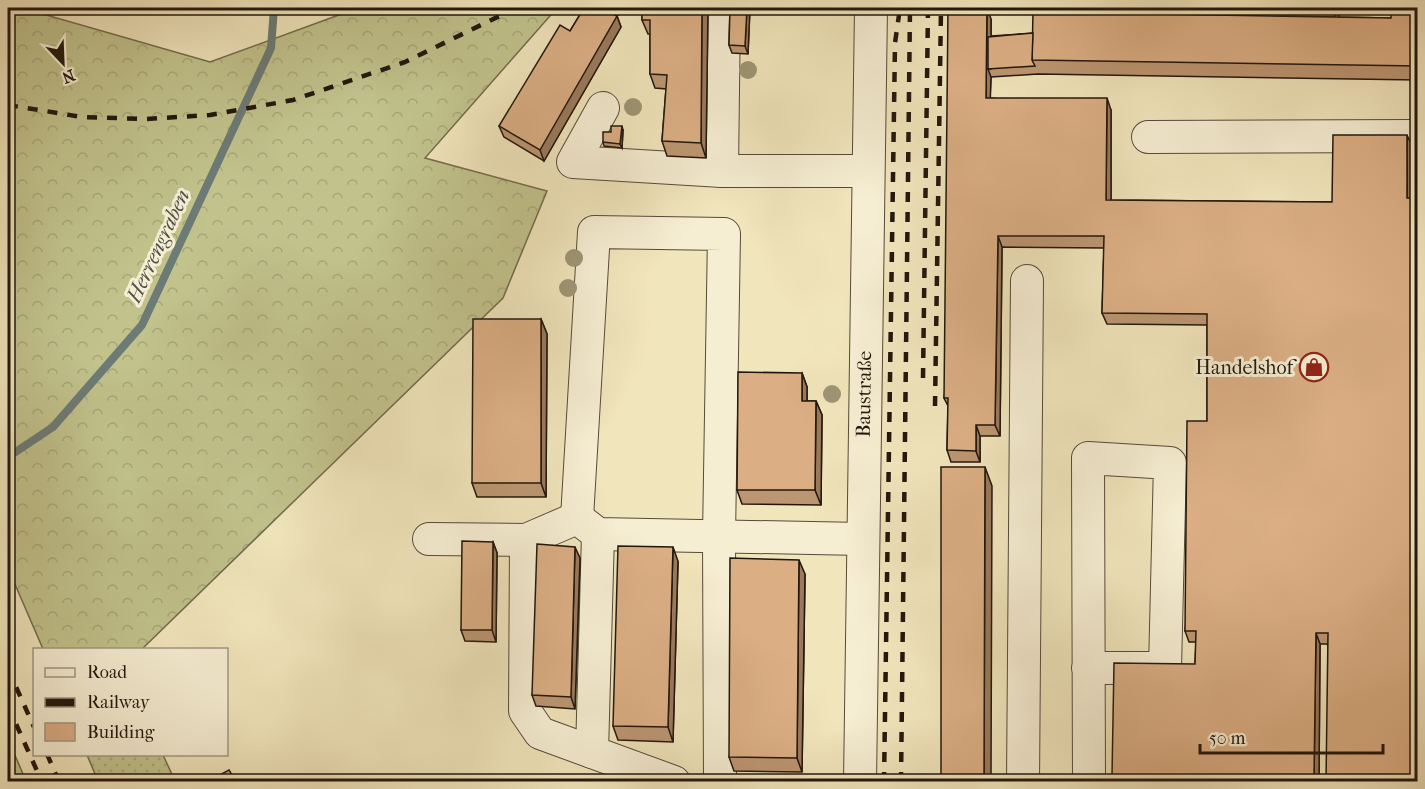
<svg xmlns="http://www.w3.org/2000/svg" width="1425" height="789" viewBox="0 0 1425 789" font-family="'IM FELL French Canon',serif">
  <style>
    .grass { fill: url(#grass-dots); stroke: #726c4c; stroke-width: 1.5 }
    .forest { fill: url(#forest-crowns); stroke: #726c4c; stroke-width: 1.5 }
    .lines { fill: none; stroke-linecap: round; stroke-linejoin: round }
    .stream { stroke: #6c7b75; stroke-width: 8 }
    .minor-casing { stroke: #564a39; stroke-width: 34 }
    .minor { stroke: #f6eed3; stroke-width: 32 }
    .rail { stroke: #22170d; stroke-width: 4.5; stroke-dasharray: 10 10; stroke-linecap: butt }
    .tree { fill: #9e9574 }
    .wall { fill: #bc9672; stroke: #22170d; stroke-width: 1.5 }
    .shaded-wall { fill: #997a5c; stroke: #22170d; stroke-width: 1.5 }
    .building { fill: #dbae84; stroke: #22170d; stroke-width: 1.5 }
    .labels { text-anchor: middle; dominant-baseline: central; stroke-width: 6; stroke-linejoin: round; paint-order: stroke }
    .poi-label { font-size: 20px; fill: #22170d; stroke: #f6eed3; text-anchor: end }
    .street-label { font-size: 20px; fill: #22170d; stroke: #f6eed3 }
    .water-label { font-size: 21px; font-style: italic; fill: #4d514a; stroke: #f6eed3 }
  </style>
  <defs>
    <pattern id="grass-dots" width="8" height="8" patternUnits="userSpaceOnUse" patternTransform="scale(1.5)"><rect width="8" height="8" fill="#c1c28c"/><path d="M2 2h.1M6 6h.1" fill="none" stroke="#a6a678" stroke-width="1.8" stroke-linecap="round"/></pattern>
    <pattern id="forest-crowns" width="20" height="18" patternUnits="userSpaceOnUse" patternTransform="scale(1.5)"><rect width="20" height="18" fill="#c1c28c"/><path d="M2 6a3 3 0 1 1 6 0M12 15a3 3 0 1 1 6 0" fill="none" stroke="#a6a678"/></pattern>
  </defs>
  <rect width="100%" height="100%" fill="#f1e5bc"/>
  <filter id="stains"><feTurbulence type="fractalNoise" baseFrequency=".00333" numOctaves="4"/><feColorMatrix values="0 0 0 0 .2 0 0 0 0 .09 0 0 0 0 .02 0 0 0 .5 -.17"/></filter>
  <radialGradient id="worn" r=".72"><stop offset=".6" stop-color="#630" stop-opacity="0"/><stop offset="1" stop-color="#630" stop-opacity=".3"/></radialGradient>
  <g class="grass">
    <polygon points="8,739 26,781 8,781"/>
    <polygon points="87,755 163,755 175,781 98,781"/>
  </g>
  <polygon class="forest" points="8,8 22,8 210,62 347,12 352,8 557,8 425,158 547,191 503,298 142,649 43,649 8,568"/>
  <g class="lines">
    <polyline class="stream" points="8,457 53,427 142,325 271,48 274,8"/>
    <g class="minor-casing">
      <g id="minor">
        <polyline points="724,8 722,171 868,171"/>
        <polyline points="1103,8 1254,12"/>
        <polyline points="603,108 573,162 722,171"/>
        <polyline points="1148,137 1418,136"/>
        <polyline points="577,518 594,232 724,234 719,536 720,782"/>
        <polyline points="429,539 526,540 577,518 598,534 862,539"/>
        <polyline points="526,540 525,711 540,733 674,782"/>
        <polyline points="1088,668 1165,668 1170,463 1088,458 1089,782"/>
        <polyline points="592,752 598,534"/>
        <polyline points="860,782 871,8"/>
        <polyline points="1023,782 1027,281"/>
      </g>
    </g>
    <use href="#minor" class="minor"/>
    <g class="rail">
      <polyline points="8,105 82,117 146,119 210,115 293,100 405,62 516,8"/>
      <polyline points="923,378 928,8"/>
      <polyline points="935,406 941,8"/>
      <polyline points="8,669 34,727"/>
      <polyline points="8,706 42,782"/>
      <polyline points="47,754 59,782"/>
      <polyline points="884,782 895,43 900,8"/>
      <polyline points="901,782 910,8"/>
    </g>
  </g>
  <g class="tree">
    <circle cx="748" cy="70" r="9"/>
    <circle cx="633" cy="107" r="9"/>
    <circle cx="574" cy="258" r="9"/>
    <circle cx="568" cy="288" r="9"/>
    <circle cx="832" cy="394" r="9"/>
  </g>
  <g class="wall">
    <polygon points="584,8 622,8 617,16 621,27 544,161 504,137 499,126 570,31"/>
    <polygon points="642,8 708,8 706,158 667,156 662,141 666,89 655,88 650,74 650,34 648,34 642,20"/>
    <polygon points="730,8 750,8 748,54 732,53 729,45"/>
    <polygon points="753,8 799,8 798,11 754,10"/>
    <polygon points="1284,8 1339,8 1339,17 1391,18 1418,8 1418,80 1038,74 991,77 990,98 1111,110 1111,200 1332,202 1412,146 1411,198 1418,198 1418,782 1327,644 1320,644 1319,782 1114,782 1112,776 1195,664 1196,642 1189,642 1185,631 1207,421 1207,325 1107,324 1102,313 1104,248 1002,247 1000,436 980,436 980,462 951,462 947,450 948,406 944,398 991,19 991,36 1284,16"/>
    <polygon points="623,130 622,148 604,146 603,142 611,132"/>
    <polygon points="541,319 547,334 546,497 477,497 472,483"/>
    <polygon points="802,373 807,387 807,401 816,401 822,415 821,505 742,504 737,490"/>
    <polygon points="493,542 497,553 496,642 465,641 461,630"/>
    <polygon points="580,558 575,709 536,706 532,695"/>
    <polygon points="678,561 673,742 618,740 613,726"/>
    <polygon points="805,574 802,772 734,771 729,757"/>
  </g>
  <g class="shaded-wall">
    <polygon points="612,8 622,8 617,16 621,27 544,161 540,150"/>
    <polygon points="702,8 708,8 706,158 701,143"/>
    <polygon points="747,8 750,8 748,54 745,46"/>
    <polygon points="987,8 991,19 991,69 988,69 991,77 990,109 986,98"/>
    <polygon points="1335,8 1339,8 1339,32 1335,20"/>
    <polygon points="1107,98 1111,110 1111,212 1106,200"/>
    <polygon points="622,126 623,130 622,148 620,144"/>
    <polygon points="1407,135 1412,146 1411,210 1407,198"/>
    <polygon points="998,236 1002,247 1000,436 995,425"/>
    <polygon points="541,319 547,334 546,497 541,483"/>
    <polygon points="802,373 807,387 807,415 802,401"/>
    <polygon points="816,401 822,415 821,505 815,490"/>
    <polygon points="976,425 980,436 980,462 976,451"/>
    <polygon points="985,467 992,486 991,782 984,782"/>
    <polygon points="1416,512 1418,517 1418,586 1415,579"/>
    <polygon points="493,542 497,553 496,642 492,630"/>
    <polygon points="575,547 580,558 575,709 571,697"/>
    <polygon points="673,547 678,561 673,742 668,727"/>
    <polygon points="799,560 805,574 802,772 797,758"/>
    <polygon points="1316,633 1320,644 1319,782 1316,782 1314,778"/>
  </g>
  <g class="building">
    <polygon points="584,8 612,8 609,12 617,16 540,150 499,126 560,25 570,31"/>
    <polygon points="642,8 702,8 701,143 662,141 667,75 650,74 650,20 642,20"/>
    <polygon points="730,8 747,8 745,46 729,45"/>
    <polygon points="948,8 987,8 986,98 1107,98 1106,200 1332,202 1333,135 1407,135 1407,198 1418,198 1418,512 1416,512 1415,579 1418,579 1418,782 1326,782 1328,633 1316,633 1314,778 1112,776 1114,663 1195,664 1196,631 1185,631 1187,421 1207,421 1207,314 1102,313 1104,236 998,236 995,425 976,425 976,451 947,450 948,398 944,398"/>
    <polygon points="1284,8 1335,8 1335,17 1284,16"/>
    <polygon points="1391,8 1418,8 1418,66 1032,60 1033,12 1391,18"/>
    <polygon points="1033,33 1032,60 1035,66 988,69 988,37"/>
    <polygon points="611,126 622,126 620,144 603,142 603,132 611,132"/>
    <polygon points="473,319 541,319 541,483 472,483"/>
    <polygon points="738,372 802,373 802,401 816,401 815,490 737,490"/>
    <polygon points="941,467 985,467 984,782 941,782"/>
    <polygon points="462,541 493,542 492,630 461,630"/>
    <polygon points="537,544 575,547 571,697 532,695"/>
    <polygon points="618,546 673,547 668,727 613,726"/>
    <polygon points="730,558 799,560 797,758 729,757"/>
    <polygon points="229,770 236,782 207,782"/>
  </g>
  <defs>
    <g id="shop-ring" transform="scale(1.5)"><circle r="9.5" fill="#f6eed3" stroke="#8f2418" stroke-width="1.5"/><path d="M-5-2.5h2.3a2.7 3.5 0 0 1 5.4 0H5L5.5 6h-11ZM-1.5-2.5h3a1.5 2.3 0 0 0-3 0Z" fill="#8f2418"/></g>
  </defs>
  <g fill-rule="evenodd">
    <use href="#shop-ring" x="1314" y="367"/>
  </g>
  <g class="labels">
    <g class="poi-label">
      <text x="1293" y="367">Handelshof</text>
    </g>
    <g class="street-label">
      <text transform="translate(864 394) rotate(-89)">Baustraße</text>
    </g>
    <g class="water-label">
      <text transform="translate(158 246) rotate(-65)">Herrengraben</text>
    </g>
  </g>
  <rect width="1425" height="789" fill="none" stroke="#f1e5bc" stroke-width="30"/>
  <rect x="9" y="9" width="1407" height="771" fill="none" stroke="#22170d" stroke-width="3"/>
  <rect x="15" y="15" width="1395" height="759" fill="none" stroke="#22170d" stroke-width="1.5"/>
  <rect x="33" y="648" width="195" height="108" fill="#f6eed3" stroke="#a19884" stroke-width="1.5"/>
  <rect x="45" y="668" width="30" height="9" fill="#f6eed3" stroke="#a19884" stroke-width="1.5"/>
  <text x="87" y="678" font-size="18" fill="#22170d">Road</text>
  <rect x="45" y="698" width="30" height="9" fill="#22170d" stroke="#a19884" stroke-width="1.5"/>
  <text x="87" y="708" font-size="18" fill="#22170d">Railway</text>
  <rect x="45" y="723" width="30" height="18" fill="#dbae84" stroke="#a19884" stroke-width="1.5"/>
  <text x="87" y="738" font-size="18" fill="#22170d">Building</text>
  <g transform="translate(63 63) rotate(157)" stroke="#f6eed3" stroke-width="4.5" paint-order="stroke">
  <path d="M0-4.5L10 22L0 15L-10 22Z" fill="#22170d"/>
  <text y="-9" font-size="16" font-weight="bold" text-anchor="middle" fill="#22170d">N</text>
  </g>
  <path d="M1200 744v9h183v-9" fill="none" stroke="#22170d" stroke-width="3"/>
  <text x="1209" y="744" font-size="18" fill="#22170d" stroke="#f6eed3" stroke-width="4.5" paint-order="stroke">50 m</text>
  <rect width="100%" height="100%" filter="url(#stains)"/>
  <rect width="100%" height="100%" fill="url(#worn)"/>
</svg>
